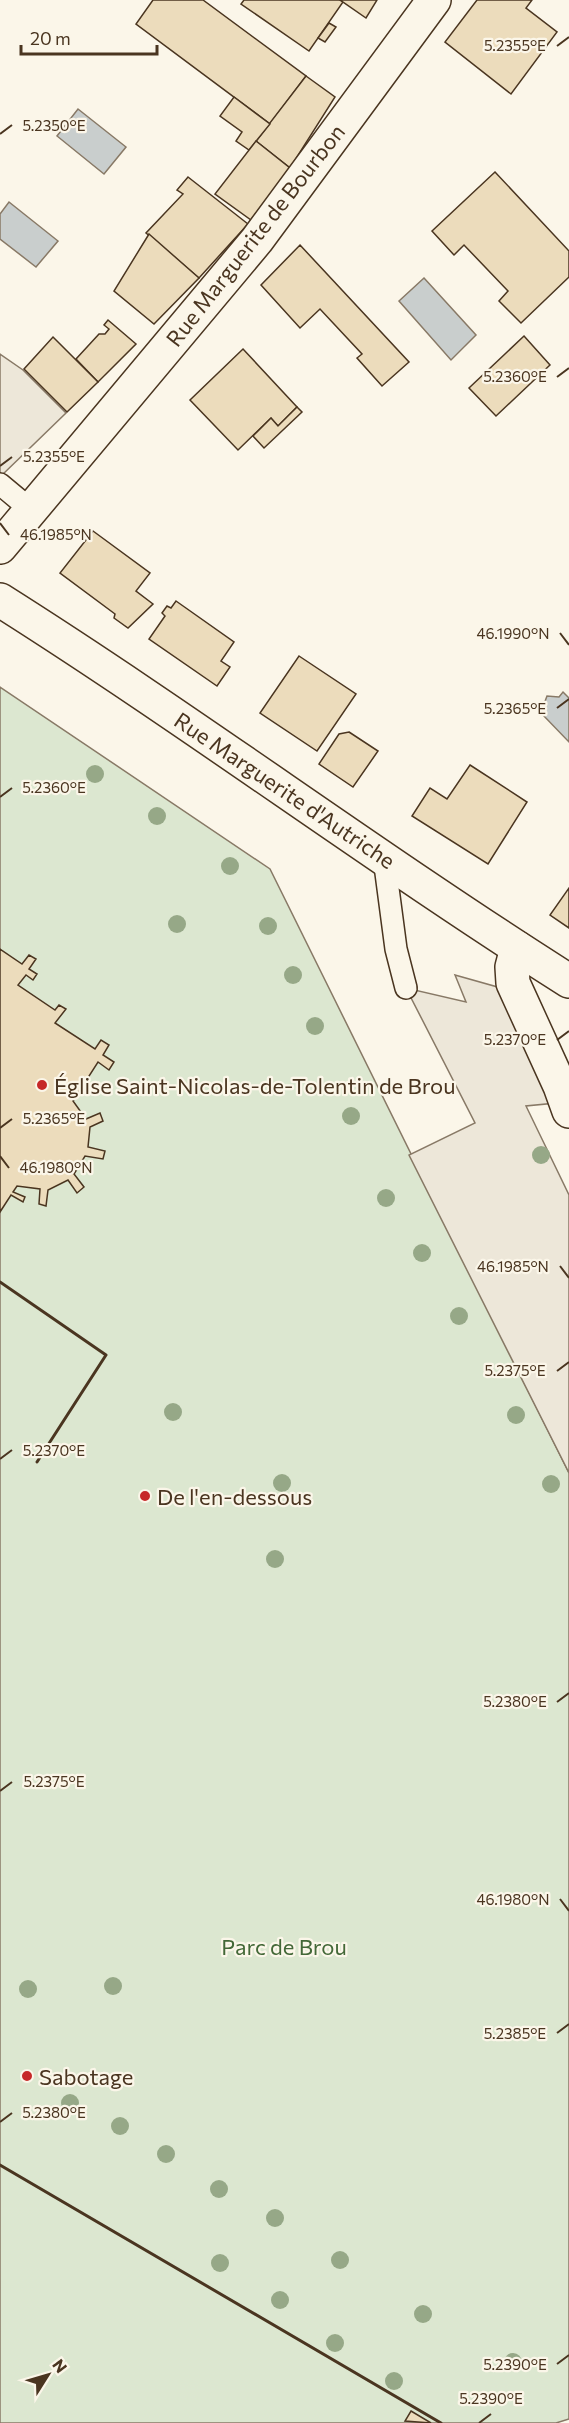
<svg xmlns="http://www.w3.org/2000/svg" width="569" height="2423" viewBox="0 0 569 2423" font-family="Commissioner,sans-serif">
  <style>
    .green { fill: #dce7d0; stroke: #887966; stroke-width: 1.5 }
    .parking { fill: #ede7d9; stroke: #887966; stroke-width: 1.5 }
    .water { fill: #c9cecd; stroke: #887966; stroke-width: 1.5 }
    .building { fill: #ecdcbc; stroke: #4a3520; stroke-width: 1.5 }
    .lines { fill: none; stroke-linecap: round; stroke-linejoin: round }
    .lane-casing { stroke: #4a3520; stroke-width: 24 }
    .street-casing { stroke: #4a3520; stroke-width: 36 }
    .lane { stroke: #fbf6e9; stroke-width: 21 }
    .street { stroke: #fbf6e9; stroke-width: 33 }
    .wall { stroke: #4a3520; stroke-width: 3 }
    .tree { fill: #96a887 }
    .ticks { fill: none; stroke: #4a3520; stroke-width: 2 }
    .poi-dot { fill: #c62828; stroke: #fbf6e9; stroke-width: 2 }
    .labels { text-anchor: middle; dominant-baseline: central; stroke-width: 4.5; stroke-linejoin: round; paint-order: stroke }
    .street-label { font-size: 22px; fill: #4a3520; stroke: #fbf6e9 }
    .poi-label { font-size: 22px; fill: #4a3520; stroke: #fbf6e9; text-anchor: start }
    .park-label { font-size: 22px; fill: #436837; stroke: #fbf6e9 }
    .ticks-label { font-size: 15px; text-anchor: middle; fill: #4a3520; stroke: #fbf6e9; stroke-width: 4.5; stroke-linejoin: round; paint-order: stroke }
  </style>
  <rect width="100%" height="100%" fill="#fbf6e9"/>
  <polygon class="green" points="0,687 270,869 569,1473 569,2419 556,2423 0,2423"/>
  <g class="parking">
    <polygon points="0,354 23,370 66,413 0,477"/>
    <polygon points="455,975 501,988 556,1103 526,1106 569,1195 569,1473 409,1155 475,1123 406,988 466,1002"/>
  </g>
  <g class="water">
    <polygon points="78,109 126,147 104,174 57,136"/>
    <polygon points="9,202 58,241 36,267 0,239 0,214"/>
    <polygon points="424,278 476,335 451,360 399,301"/>
    <polygon points="563,692 569,698 569,742 542,714 546,709 544,704 547,696 559,697"/>
  </g>
  <g class="building">
    <polygon points="153,0 203,0 306,76 270,124 136,24"/>
    <polygon points="244,0 340,0 343,2 309,51 241,4"/>
    <polygon points="340,0 377,0 366,18"/>
    <polygon points="477,0 532,0 526,8 557,32 511,94 445,42"/>
    <polygon points="329,23 336,27 325,42 318,38"/>
    <polygon points="306,76 335,97 290,168 256,141"/>
    <polygon points="234,97 270,124 249,150 236,141 242,132 220,116"/>
    <polygon points="256,141 290,168 251,220 215,194"/>
    <polygon points="495,172 569,251 569,277 521,323 499,301 508,291 464,245 454,255 432,231"/>
    <polygon points="188,177 248,224 199,278 146,233 183,194 177,190"/>
    <polygon points="149,234 199,278 154,324 114,291"/>
    <polygon points="300,245 409,362 382,386 357,358 362,354 320,309 300,328 261,285"/>
    <polygon points="108,320 136,344 98,382 76,359 99,334 105,334 109,329 104,325"/>
    <polygon points="524,336 550,365 496,416 469,388"/>
    <polygon points="53,337 98,382 67,412 24,369"/>
    <polygon points="243,349 297,407 278,426 271,418 238,450 190,400"/>
    <polygon points="297,407 302,412 264,448 253,436 271,418 278,426"/>
    <polygon points="93,531 150,573 136,591 153,604 128,628 114,618 115,614 60,573"/>
    <polygon points="176,601 234,642 221,661 230,667 217,686 149,639 165,616 162,613 167,606 171,608"/>
    <polygon points="299,656 356,694 317,751 260,713"/>
    <polygon points="349,732 378,751 353,787 319,764 339,734"/>
    <polygon points="470,765 527,802 488,864 412,816 430,788 447,799"/>
    <polygon points="569,888 569,928 550,915"/>
    <polygon points="0,949 22,964 29,955 36,959 29,969 37,974 33,980 26,975 18,985 55,1010 59,1005 66,1009 55,1023 95,1049 101,1040 109,1045 103,1055 114,1062 109,1070 98,1062 73,1101 86,1119 100,1113 103,1121 90,1127 88,1147 105,1151 103,1159 85,1156 74,1174 84,1187 77,1193 68,1180 48,1190 46,1206 39,1204 40,1189 17,1186 13,1192 25,1197 23,1202 11,1195 0,1212"/>
    <polygon points="411,2411 431,2423 405,2421"/>
  </g>
  <g class="lines">
    <g class="lane-casing">
      <g id="lane">
        <polyline points="0,484 30,509"/>
        <polyline points="384,858 396,949 406,988"/>
      </g>
    </g>
    <g class="street-casing">
      <g id="street">
        <polyline points="0,547 257,240 434,0"/>
        <path d="M0,600C193,722 376,859 569,981"/>
        <polyline points="517,948 512,967 513,983 560,1086 569,1111"/>
      </g>
    </g>
    <use href="#lane" class="lane"/>
    <use href="#street" class="street"/>
    <g class="wall">
      <polyline points="0,1282 106,1355 37,1462"/>
      <polyline points="0,2165 441,2423"/>
    </g>
  </g>
  <g class="tree">
    <circle cx="95" cy="774" r="9"/>
    <circle cx="157" cy="816" r="9"/>
    <circle cx="230" cy="866" r="9"/>
    <circle cx="177" cy="924" r="9"/>
    <circle cx="268" cy="926" r="9"/>
    <circle cx="293" cy="975" r="9"/>
    <circle cx="315" cy="1026" r="9"/>
    <circle cx="351" cy="1116" r="9"/>
    <circle cx="541" cy="1155" r="9"/>
    <circle cx="386" cy="1198" r="9"/>
    <circle cx="422" cy="1253" r="9"/>
    <circle cx="459" cy="1316" r="9"/>
    <circle cx="173" cy="1412" r="9"/>
    <circle cx="516" cy="1415" r="9"/>
    <circle cx="282" cy="1483" r="9"/>
    <circle cx="551" cy="1484" r="9"/>
    <circle cx="275" cy="1559" r="9"/>
    <circle cx="113" cy="1986" r="9"/>
    <circle cx="28" cy="1989" r="9"/>
    <circle cx="70" cy="2103" r="9"/>
    <circle cx="120" cy="2126" r="9"/>
    <circle cx="166" cy="2154" r="9"/>
    <circle cx="219" cy="2189" r="9"/>
    <circle cx="275" cy="2218" r="9"/>
    <circle cx="340" cy="2260" r="9"/>
    <circle cx="220" cy="2263" r="9"/>
    <circle cx="280" cy="2300" r="9"/>
    <circle cx="423" cy="2314" r="9"/>
    <circle cx="335" cy="2343" r="9"/>
    <circle cx="513" cy="2362" r="9"/>
    <circle cx="394" cy="2381" r="9"/>
  </g>
  <path class="ticks" d="M557,46L569,37M0,134L12,125M557,377L569,368M0,466L12,457M0,523L9,535M560,633L569,645M557,708L569,699M0,797L12,788M557,1040L569,1031M0,1128L12,1119M0,1156L9,1168M560,1266L569,1278M557,1371L569,1362M0,1459L12,1450M557,1702L569,1693M0,1791L12,1782M560,1899L569,1911M557,2033L569,2024M0,2122L12,2113M557,2364L569,2355M479,2423L491,2414"/>
  <g class="poi-dot">
    <circle cx="42" cy="1085" r="6"/>
    <circle cx="145" cy="1496" r="6"/>
    <circle cx="27" cy="2076" r="6"/>
  </g>
  <g class="labels">
    <g class="street-label">
      <text transform="translate(255 235) rotate(-52)">Rue Marguerite de Bourbon</text>
      <text transform="translate(285 790) rotate(34)">Rue Marguerite d'Autriche</text>
    </g>
    <g class="poi-label">
      <text x="54" y="1085">Église Saint-Nicolas-de-Tolentin de Brou</text>
      <text x="157" y="1496">De l'en-dessous</text>
      <text x="39" y="2076">Sabotage</text>
    </g>
    <g class="park-label">
      <text x="284" y="1946">Parc de Brou</text>
    </g>
  </g>
  <g class="ticks-label">
    <text x="515" y="51">5.2355°E</text>
    <text x="54" y="131">5.2350°E</text>
    <text x="515" y="382">5.2360°E</text>
    <text x="54" y="462">5.2355°E</text>
    <text x="56" y="540">46.1985°N</text>
    <text x="513" y="639">46.1990°N</text>
    <text x="515" y="714">5.2365°E</text>
    <text x="54" y="793">5.2360°E</text>
    <text x="515" y="1045">5.2370°E</text>
    <text x="54" y="1124">5.2365°E</text>
    <text x="56" y="1173">46.1980°N</text>
    <text x="513" y="1272">46.1985°N</text>
    <text x="515" y="1376">5.2375°E</text>
    <text x="54" y="1456">5.2370°E</text>
    <text x="515" y="1707">5.2380°E</text>
    <text x="54" y="1787">5.2375°E</text>
    <text x="513" y="1905">46.1980°N</text>
    <text x="515" y="2039">5.2385°E</text>
    <text x="54" y="2118">5.2380°E</text>
    <text x="515" y="2370">5.2390°E</text>
    <text x="491" y="2404">5.2390°E</text>
  </g>
  <g transform="translate(48 2375) rotate(53)" stroke="#fbf6e9" stroke-width="4.5" paint-order="stroke">
  <path d="M0-4.5L10 22L0 15L-10 22Z" fill="#4a3520"/>
  <text y="-9" font-size="16" font-weight="bold" text-anchor="middle" fill="#4a3520">N</text>
  </g>
  <path d="M21 45v9h136v-9" fill="none" stroke="#4a3520" stroke-width="3"/>
  <text x="30" y="45" font-size="18" fill="#4a3520" stroke="#fbf6e9" stroke-width="4.5" paint-order="stroke">20 m</text>
</svg>
